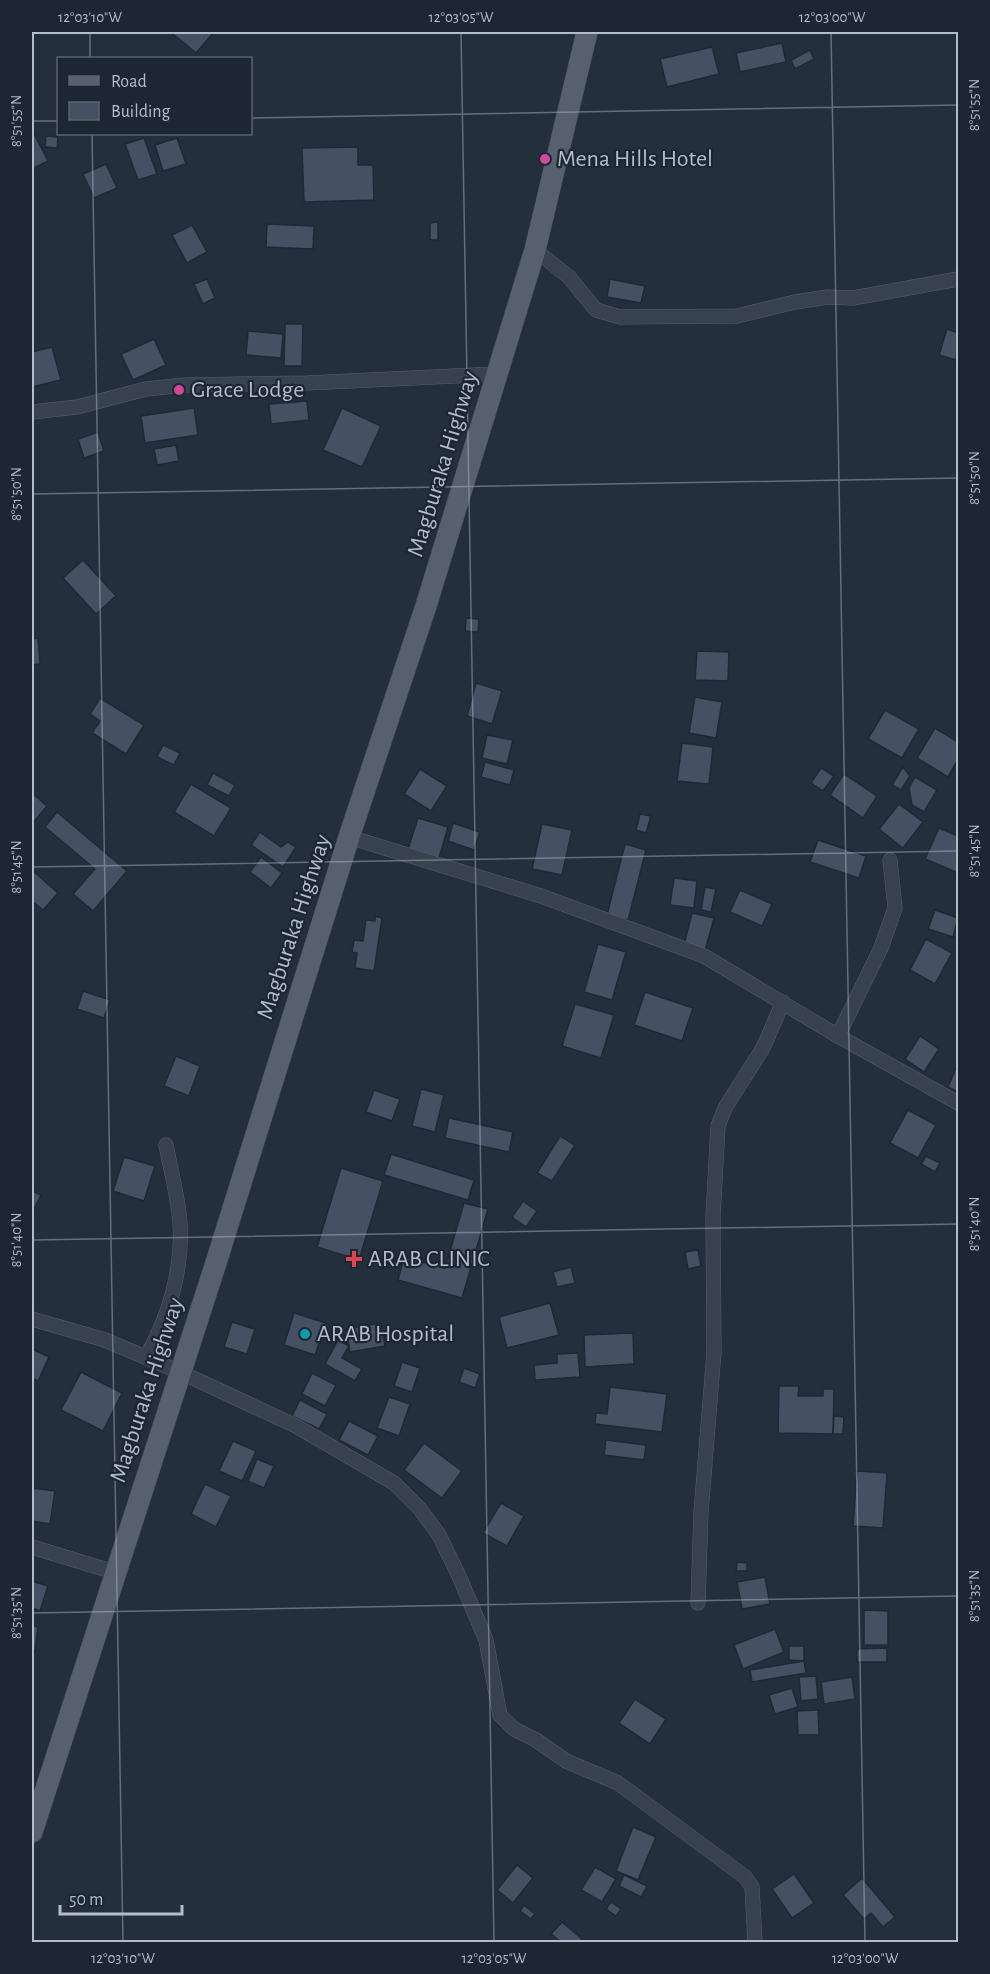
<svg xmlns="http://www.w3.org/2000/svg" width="990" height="1974" viewBox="0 0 990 1974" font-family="'Alegreya Sans',sans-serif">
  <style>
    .building { fill: #455162; stroke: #1f2835; stroke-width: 1.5 }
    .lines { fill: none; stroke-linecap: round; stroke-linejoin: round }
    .street-casing { stroke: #565f6c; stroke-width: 15 }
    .primary-casing { stroke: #414a57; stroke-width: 22 }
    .street { stroke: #38414e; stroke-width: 14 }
    .primary { stroke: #56606e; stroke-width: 21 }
    .ticks { fill: none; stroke: #b4bcc9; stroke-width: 1.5; stroke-opacity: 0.45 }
    .hotel-dot { fill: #d1479c; stroke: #1d2633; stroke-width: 2 }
    .health-dot { fill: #e0444e; stroke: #1d2633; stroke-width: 2 }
    .culture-dot { fill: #0f9aa8; stroke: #1d2633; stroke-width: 2 }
    .labels { text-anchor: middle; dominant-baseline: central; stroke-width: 4.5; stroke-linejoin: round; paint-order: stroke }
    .poi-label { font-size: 24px; fill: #b4bcc9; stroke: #1d2633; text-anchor: start }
    .street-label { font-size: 24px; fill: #b4bcc9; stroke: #1d2633 }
    .neatline { fill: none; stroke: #b4bcc9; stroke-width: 2 }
    .ticks-label { font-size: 15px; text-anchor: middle; fill: #b4bcc9 }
  </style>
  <rect width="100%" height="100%" fill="#242f3e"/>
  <g class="building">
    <polygon points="171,32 214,32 196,53"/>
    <polygon points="782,43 786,62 740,72 736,53"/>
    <polygon points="712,47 719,74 667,87 660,59"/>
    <polygon points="810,50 814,59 795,69 791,60"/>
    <polygon points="32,130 48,161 32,169"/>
    <polygon points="46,136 58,137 57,148 45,147"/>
    <polygon points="144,138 157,174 138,180 125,144"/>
    <polygon points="177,138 186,164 163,171 155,145"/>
    <polygon points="358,147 358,165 373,165 374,200 304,202 302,148"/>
    <polygon points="106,164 117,188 94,198 83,174"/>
    <polygon points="438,222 438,240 430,240 430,223"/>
    <polygon points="267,224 314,226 313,249 266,247"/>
    <polygon points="192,225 207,252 187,263 172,235"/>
    <polygon points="207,279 215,298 203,304 194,284"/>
    <polygon points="610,279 645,286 641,303 607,297"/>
    <polygon points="285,324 303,324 302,366 284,366"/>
    <polygon points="947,329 958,333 956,360 939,355"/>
    <polygon points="248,331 283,334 281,358 246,355"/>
    <polygon points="154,339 166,365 133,380 121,354"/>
    <polygon points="52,347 61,380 32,387 32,352"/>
    <polygon points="307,401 309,420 271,424 269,404"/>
    <polygon points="194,408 198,435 145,443 141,416"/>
    <polygon points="342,408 381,426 362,467 323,450"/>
    <polygon points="98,432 104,451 84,458 78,439"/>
    <polygon points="176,445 179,461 157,465 154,449"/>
    <polygon points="83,560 116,596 96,614 63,578"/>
    <polygon points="466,618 479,619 478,632 465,631"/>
    <polygon points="38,638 40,664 32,665 32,639"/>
    <polygon points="697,651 729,652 728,681 695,680"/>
    <polygon points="476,683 502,691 492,724 467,716"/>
    <polygon points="695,697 722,702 716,738 689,733"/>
    <polygon points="100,698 144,725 126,754 92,733 100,721 90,714"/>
    <polygon points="885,710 919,729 902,758 868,739"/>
    <polygon points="935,728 958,742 958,759 948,777 917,758"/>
    <polygon points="487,735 513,740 507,764 482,758"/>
    <polygon points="682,743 713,747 709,784 677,781"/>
    <polygon points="163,745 180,753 174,765 157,757"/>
    <polygon points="485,762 514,770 510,785 481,777"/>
    <polygon points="903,767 910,776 901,790 892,785"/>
    <polygon points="821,768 834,776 823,791 811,783"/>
    <polygon points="420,769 447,786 431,811 404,794"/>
    <polygon points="213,773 235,785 229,796 207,785"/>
    <polygon points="844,774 877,796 863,818 830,795"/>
    <polygon points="915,777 937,790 924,812 912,805 909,788"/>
    <polygon points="191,784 231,808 214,836 174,812"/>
    <polygon points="32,793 47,806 32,824"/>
    <polygon points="899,804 923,822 903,848 879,829"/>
    <polygon points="57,812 127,871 93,911 73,894 95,869 45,827"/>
    <polygon points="640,814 651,816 646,833 636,830"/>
    <polygon points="418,818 448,827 439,858 408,849"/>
    <polygon points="453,823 480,832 474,850 448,841"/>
    <polygon points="542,824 572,830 562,875 532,869"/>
    <polygon points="939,828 958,836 958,873 925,859"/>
    <polygon points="260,832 281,847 288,842 296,847 283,867 251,845"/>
    <polygon points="818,840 866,856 859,878 810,862"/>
    <polygon points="625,844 646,850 628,920 607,915"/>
    <polygon points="261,857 282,873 271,888 250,872"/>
    <polygon points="32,870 58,893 43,910 32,901"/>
    <polygon points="674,878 697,881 694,908 670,905"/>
    <polygon points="705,887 716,889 711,912 701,910"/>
    <polygon points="740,890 772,904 762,926 730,912"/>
    <polygon points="935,910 958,918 953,937 928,929"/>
    <polygon points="692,913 714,918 705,951 684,945"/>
    <polygon points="375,916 382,918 374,971 355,968 357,953 352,952 354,940 363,941 366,920 375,921"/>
    <polygon points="926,939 952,953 935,984 910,970"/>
    <polygon points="598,944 626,952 612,1000 584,992"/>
    <polygon points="83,991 110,1000 104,1018 77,1009"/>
    <polygon points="645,992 693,1008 682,1041 634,1025"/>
    <polygon points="575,1004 614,1015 601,1058 562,1046"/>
    <polygon points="920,1036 939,1049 924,1072 905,1059"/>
    <polygon points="176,1056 200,1066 189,1096 164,1086"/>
    <polygon points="958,1063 958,1092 948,1087"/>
    <polygon points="421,1089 444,1095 435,1132 412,1126"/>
    <polygon points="374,1090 400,1099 392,1121 366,1112"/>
    <polygon points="908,1110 936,1125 918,1158 890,1143"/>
    <polygon points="449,1118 513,1132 509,1152 445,1138"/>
    <polygon points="560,1136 575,1145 552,1181 537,1173"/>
    <polygon points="391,1154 474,1180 468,1200 384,1175"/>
    <polygon points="926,1156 940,1163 935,1172 921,1164"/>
    <polygon points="124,1157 155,1166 144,1201 113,1191"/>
    <polygon points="341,1168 383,1181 359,1260 317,1247"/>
    <polygon points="32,1191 41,1195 32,1213"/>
    <polygon points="523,1201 537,1211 526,1227 512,1217"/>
    <polygon points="464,1203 488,1209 462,1298 398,1280 404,1257 445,1268"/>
    <polygon points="698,1250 701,1266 688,1269 685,1252"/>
    <polygon points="571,1267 575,1283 557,1287 553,1272"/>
    <polygon points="550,1303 559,1335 507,1348 499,1317"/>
    <polygon points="294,1313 326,1323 315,1355 284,1345"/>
    <polygon points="232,1322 255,1329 247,1354 224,1347"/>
    <polygon points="381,1323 385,1346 350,1352 346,1329"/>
    <polygon points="633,1333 634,1364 585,1367 584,1335"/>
    <polygon points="338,1340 349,1346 342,1358 362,1369 355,1381 325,1364"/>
    <polygon points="32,1349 49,1357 38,1381 32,1378"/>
    <polygon points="578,1353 580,1377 535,1380 534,1365 557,1363 557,1354"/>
    <polygon points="402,1362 420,1368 412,1392 394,1386"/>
    <polygon points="464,1368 480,1374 475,1388 459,1382"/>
    <polygon points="81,1372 122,1393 103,1431 61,1410"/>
    <polygon points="312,1373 336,1385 325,1406 302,1394"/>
    <polygon points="779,1386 799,1386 798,1396 823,1396 823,1389 834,1389 833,1434 778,1433"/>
    <polygon points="610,1387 667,1394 662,1432 595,1424 596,1413 607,1414"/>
    <polygon points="389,1397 410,1404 399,1436 377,1428"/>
    <polygon points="300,1400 327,1414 319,1429 292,1416"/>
    <polygon points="834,1416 844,1417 843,1434 833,1434"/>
    <polygon points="349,1421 378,1436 368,1455 339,1440"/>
    <polygon points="606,1440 646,1445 644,1460 604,1455"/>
    <polygon points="233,1441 256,1451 242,1481 219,1471"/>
    <polygon points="424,1443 462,1471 442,1498 404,1470"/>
    <polygon points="257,1459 274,1466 264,1488 248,1481"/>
    <polygon points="857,1471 887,1473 883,1528 853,1526"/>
    <polygon points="205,1484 231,1496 216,1527 191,1514"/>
    <polygon points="32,1488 55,1491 50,1524 32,1521"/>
    <polygon points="501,1503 524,1516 507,1546 483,1533"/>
    <polygon points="737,1562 747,1563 747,1571 736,1571"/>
    <polygon points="765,1577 770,1604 742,1609 737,1582"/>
    <polygon points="32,1581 48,1586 40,1611 32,1608"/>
    <polygon points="864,1610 888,1611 888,1645 864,1645"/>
    <polygon points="32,1625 38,1627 35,1651 32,1650"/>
    <polygon points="775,1629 784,1652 743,1669 734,1645"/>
    <polygon points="789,1646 804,1646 804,1661 789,1660"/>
    <polygon points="887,1648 887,1662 857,1662 857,1649"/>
    <polygon points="804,1661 806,1673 752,1682 750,1670"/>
    <polygon points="816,1676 818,1699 801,1701 799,1677"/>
    <polygon points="852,1677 855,1699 824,1704 821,1682"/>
    <polygon points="792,1688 798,1707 775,1714 769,1695"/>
    <polygon points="635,1699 666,1719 650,1744 619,1723"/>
    <polygon points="818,1710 819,1735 798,1735 797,1711"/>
    <polygon points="633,1827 656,1837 638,1880 616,1871"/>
    <polygon points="517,1865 533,1878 513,1903 497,1890"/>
    <polygon points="595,1867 616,1879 602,1902 581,1890"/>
    <polygon points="794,1874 814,1903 792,1918 772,1889"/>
    <polygon points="624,1875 647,1886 641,1897 619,1886"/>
    <polygon points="862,1878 895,1917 883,1927 871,1913 864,1919 843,1895"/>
    <polygon points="611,1902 621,1909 616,1916 606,1909"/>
    <polygon points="524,1905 535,1914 531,1919 520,1911"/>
    <polygon points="562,1922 582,1939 579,1942 561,1942 551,1934"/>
  </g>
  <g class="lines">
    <g class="street-casing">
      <g id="street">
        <polyline points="535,250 569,277 596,310 620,317 737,316 795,302 828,297 853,298 958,279"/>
        <polyline points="32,412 77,407 146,389 185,385 307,383 497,374"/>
        <polyline points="349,837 541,896 704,956 838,1036 958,1103"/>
        <polyline points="838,1036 881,948 895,908 890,860"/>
        <polyline points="32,1319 105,1340 180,1372 296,1426 394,1483 420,1509 439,1535 459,1576 486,1640 500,1715 514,1729 536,1740 566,1761 618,1783 745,1877 752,1887 755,1942"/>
        <path d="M146,1357C169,1318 183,1268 180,1223C178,1197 171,1171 166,1145"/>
        <polyline points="32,1547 114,1572"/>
        <polyline points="698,1603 701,1512 714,1352 713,1216 718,1126 725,1108 763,1048 783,1002"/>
      </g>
    </g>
    <g class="primary-casing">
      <polyline id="primary" points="32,1832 215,1266 349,837 426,606 535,250 587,32"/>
    </g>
    <use href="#street" class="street"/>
    <use href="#primary" class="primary"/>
  </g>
  <path class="ticks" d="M90,32V58M461,32L494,1942M831,32L865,1942M250,118L958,105M32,121H58M92,134L123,1942M32,494L958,478M32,867L958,851M32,1240L958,1224M32,1613L958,1596"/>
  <g class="hotel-dot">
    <circle cx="545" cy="159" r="6"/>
    <circle cx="179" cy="390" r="6"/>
  </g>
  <path class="health-dot" d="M351 1250h6v6h6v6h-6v6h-6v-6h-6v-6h6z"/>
  <circle class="culture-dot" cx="305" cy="1334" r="6"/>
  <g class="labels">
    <g class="poi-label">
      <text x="557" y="159">Mena Hills Hotel</text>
      <text x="191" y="390">Grace Lodge</text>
      <text x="368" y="1259">ARAB CLINIC</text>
      <text x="317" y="1334">ARAB Hospital</text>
    </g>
    <g class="street-label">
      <text transform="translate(443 464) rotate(-73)">Magburaka Highway</text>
      <text transform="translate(294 927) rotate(-72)">Magburaka Highway</text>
      <text transform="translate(147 1390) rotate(-72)">Magburaka Highway</text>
    </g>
  </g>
  <rect width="990" height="1974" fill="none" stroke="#1d2633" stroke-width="66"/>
  <rect x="57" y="57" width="195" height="78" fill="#1d2633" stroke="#59626f" stroke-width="1.5"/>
  <rect x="69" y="76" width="30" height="9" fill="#56606e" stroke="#59626f" stroke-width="1.5"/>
  <text x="111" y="87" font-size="18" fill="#b4bcc9">Road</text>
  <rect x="69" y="102" width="30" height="18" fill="#455162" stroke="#59626f" stroke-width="1.5"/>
  <text x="111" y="117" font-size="18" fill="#b4bcc9">Building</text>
  <path d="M60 1905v9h122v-9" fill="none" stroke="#b4bcc9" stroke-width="3"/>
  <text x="69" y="1905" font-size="18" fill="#b4bcc9" stroke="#1d2633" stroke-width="4.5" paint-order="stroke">50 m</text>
  <rect x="33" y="33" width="924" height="1908" class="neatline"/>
  <g class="ticks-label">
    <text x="90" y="22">12°03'10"W</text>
    <text x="461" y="22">12°03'05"W</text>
    <text x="832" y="22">12°03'00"W</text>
    <text transform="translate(974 105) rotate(-90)" y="5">8°51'55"N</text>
    <text transform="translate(16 121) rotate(-90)" y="5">8°51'55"N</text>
    <text transform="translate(974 478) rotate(-90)" y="5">8°51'50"N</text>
    <text transform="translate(16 494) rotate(-90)" y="5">8°51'50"N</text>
    <text transform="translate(974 851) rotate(-90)" y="5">8°51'45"N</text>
    <text transform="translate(16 867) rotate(-90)" y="5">8°51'45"N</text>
    <text transform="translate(974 1224) rotate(-90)" y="5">8°51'40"N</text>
    <text transform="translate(16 1240) rotate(-90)" y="5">8°51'40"N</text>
    <text transform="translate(974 1596) rotate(-90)" y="5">8°51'35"N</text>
    <text transform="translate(16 1613) rotate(-90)" y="5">8°51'35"N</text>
    <text x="123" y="1963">12°03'10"W</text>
    <text x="494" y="1963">12°03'05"W</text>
    <text x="865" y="1963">12°03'00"W</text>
  </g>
</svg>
